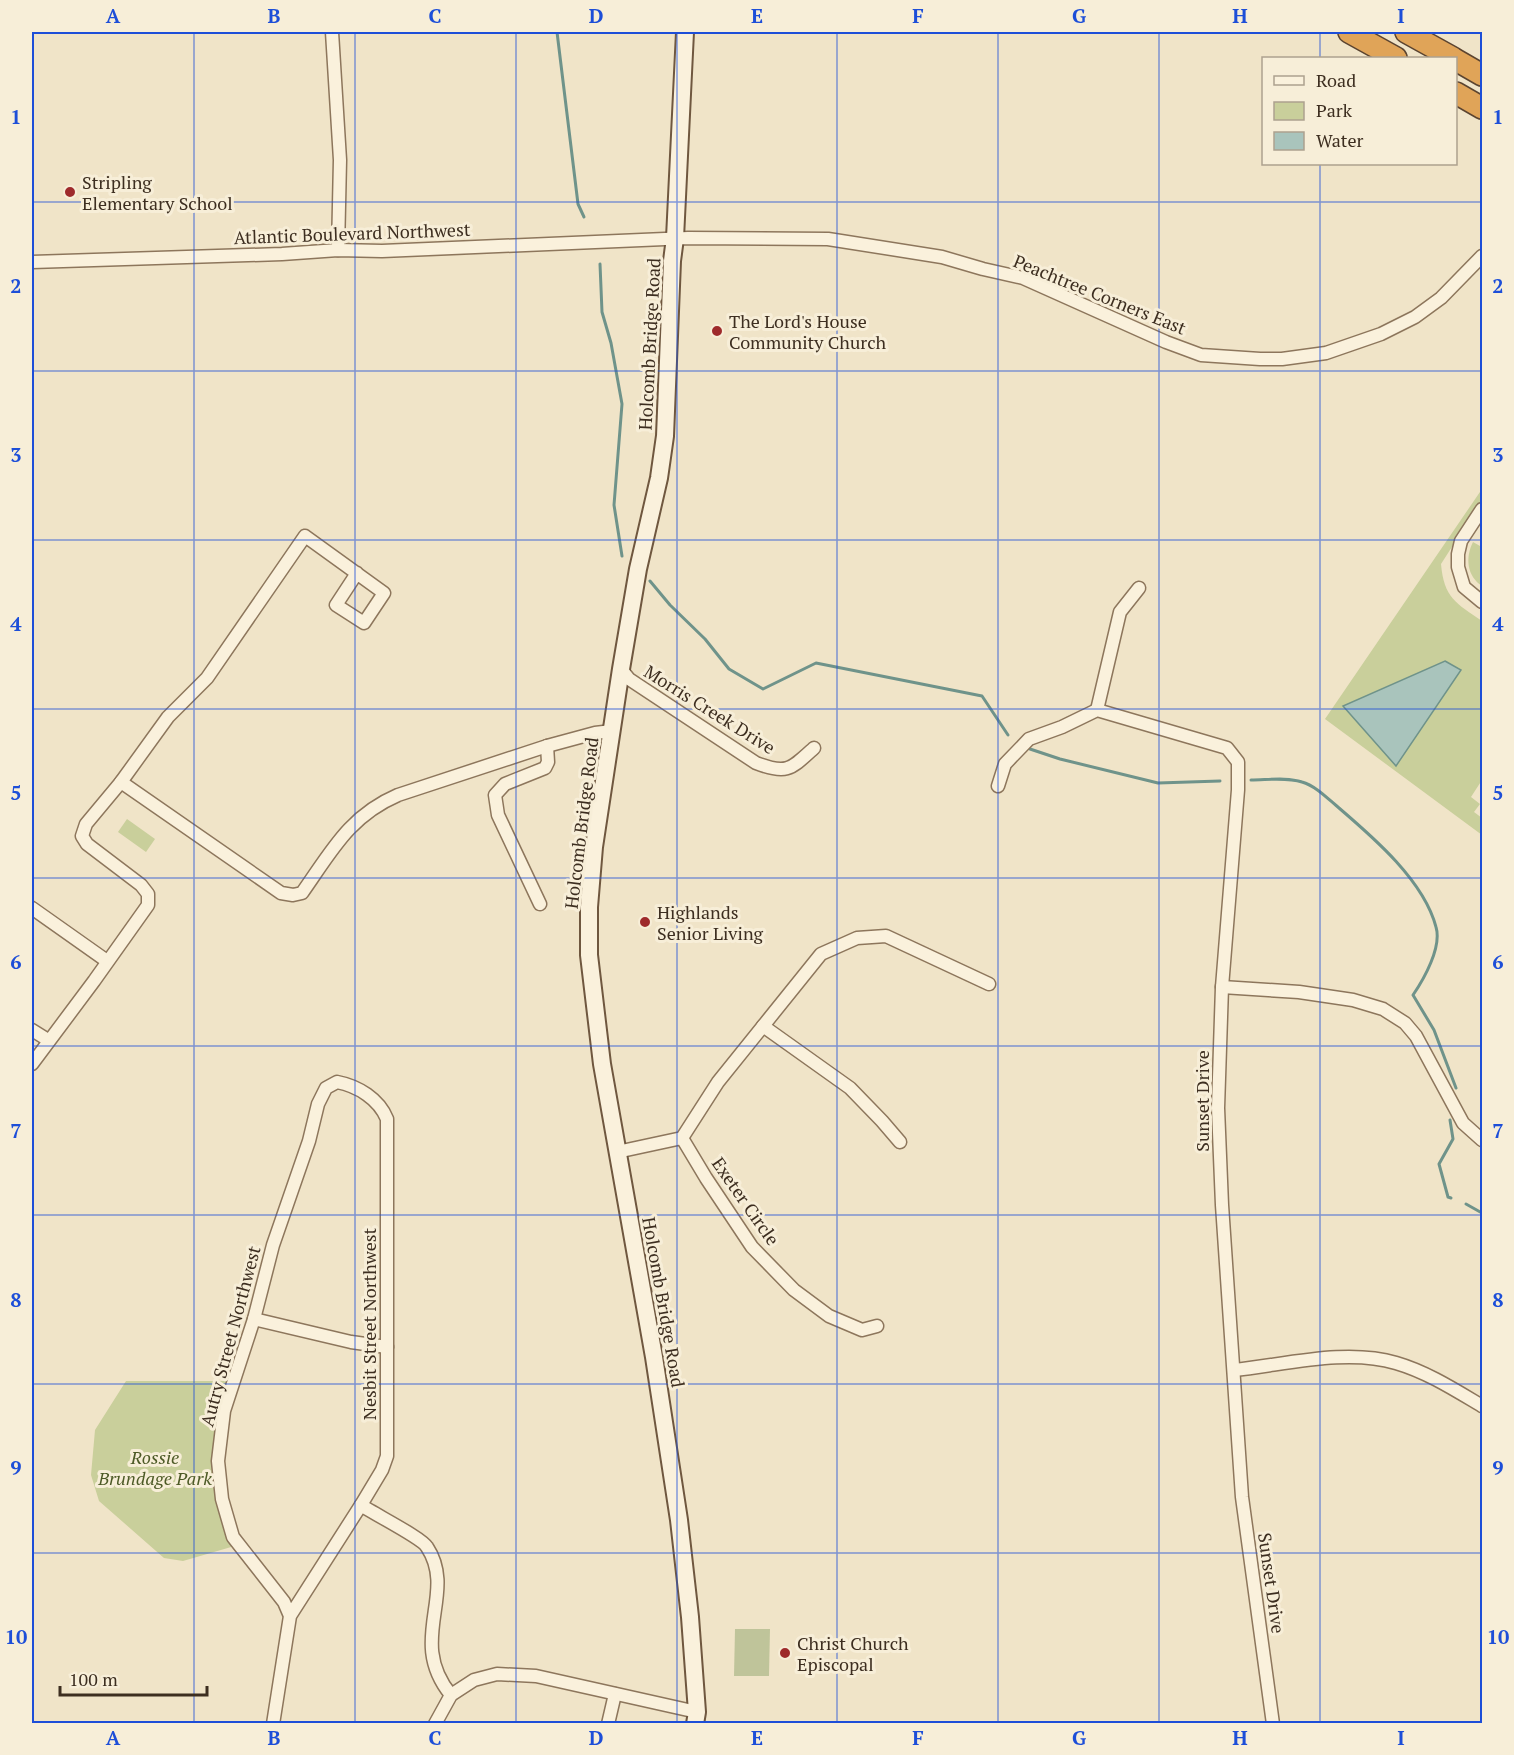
<svg xmlns="http://www.w3.org/2000/svg" width="1514" height="1755" viewBox="0 0 1514 1755" font-family="'PT Serif',serif">
  <style>
    .green { fill: #c9cf9b; fill-rule: evenodd }
    .cemetery { fill: #bfc49a }
    .water { fill: #a9c4bc; stroke: #6f938a; stroke-width: 1.5 }
    .lines { fill: none; stroke-linecap: round; stroke-linejoin: round }
    .stream { stroke: #6f938a; stroke-width: 3 }
    .street-casing { stroke: #8d765c; stroke-width: 15 }
    .secondary-casing { stroke: #6f573f; stroke-width: 20 }
    .highway-casing { stroke: #5b4430; stroke-width: 24 }
    .street { stroke: #faf1dc; stroke-width: 12 }
    .secondary { stroke: #faf1dc; stroke-width: 16 }
    .highway { stroke: #e0a458; stroke-width: 21 }
    .grid { fill: none; stroke: #1d4ed8; stroke-width: 1.5; stroke-opacity: 0.55 }
    .poi-dot { fill: #9e2a2b; stroke: #f7eed8; stroke-width: 2 }
    .labels { text-anchor: middle; dominant-baseline: central; stroke-width: 6; stroke-linejoin: round; paint-order: stroke }
    .poi-label { font-size: 18px; fill: #3d2e20; stroke: #f7eed8; text-anchor: start }
    .street-label { font-size: 18px; fill: #3d2e20; stroke: #f7eed8 }
    .park-label { font-size: 18px; font-style: italic; fill: #4d5a26; stroke: #f7eed8 }
    .neatline { fill: none; stroke: #1d4ed8; stroke-width: 2 }
    .grid-label { font-size: 20px; text-anchor: middle; font-weight: bold; fill: #1d4ed8 }
  </style>
  <rect width="100%" height="100%" fill="#f0e4c8"/>
  <g class="green">
    <path d="M1482,489V500L1441,564C1444,598 1456,603 1482,621V780L1471,797L1480,804L1474,812L1482,818V835L1325,719ZM1460,670L1396,765L1344,707V706Z"/>
    <path d="M1473,542L1480,546L1482,542V586C1467,576 1465,558 1473,542Z"/>
    <polygon points="127,819 155,839 146,852 118,832"/>
    <polygon points="126,1381 233,1381 218,1461 238,1545 183,1561 164,1558 99,1501 91,1475 95,1430"/>
  </g>
  <polygon class="cemetery" points="735,1629 770,1629 769,1676 734,1676"/>
  <polygon class="water" points="1445,661 1461,670 1396,766 1343,706"/>
  <g class="lines">
    <g class="stream">
      <polyline points="557,32 578,204 584,217"/>
      <polyline points="600,264 602,312 611,343 622,404 614,505 622,556"/>
      <polyline points="650,581 670,605 705,639 729,669 763,689 816,663 982,696 1008,735"/>
      <polyline points="1030,749 1060,759 1158,783 1220,781"/>
      <path d="M1251,780C1267,780 1287,777 1302,782C1316,786 1328,799 1339,808C1374,838 1424,881 1436,927C1442,947 1424,979 1413,995L1434,1030L1456,1088"/>
      <polyline points="1450,1120 1453,1139 1439,1164 1448,1197 1451,1198"/>
      <polyline points="1466,1204 1482,1213"/>
    </g>
    <g class="street-casing">
      <g id="street">
        <polyline points="332,32 340,160 338,250"/>
        <polyline points="32,262 282,254 338,250 382,251 688,238 828,239 942,257 983,269 1023,278 1166,342 1201,355 1260,359 1282,359 1326,353 1381,334 1415,317 1441,298 1482,256"/>
        <polyline points="1482,509 1461,541 1458,554 1458,567 1464,587 1482,602"/>
        <path d="M621,669L629,679L756,763C787,775 791,769 814,748"/>
        <polyline points="1097,710 1120,612 1139,588"/>
        <path d="M121,782L281,893L293,895L302,893C331,852 349,816 398,795L547,746L595,733L612,731"/>
        <polyline points="998,786 1005,764 1029,739 1062,727 1097,710 1227,748 1238,762 1238,790 1222,987 1218,1108 1222,1205 1242,1497 1273,1724"/>
        <polyline points="540,904 498,815 495,795 505,784 545,768 548,762 547,746"/>
        <polyline points="32,908 107,961"/>
        <polyline points="1222,987 1299,992 1353,1000 1383,1009 1405,1023 1416,1036 1463,1123 1482,1140"/>
        <polyline points="763,1026 850,1088 882,1121 900,1142"/>
        <polyline points="32,1030 48,1040"/>
        <polyline points="32,1064 94,981 148,905 148,894 141,885 87,844 82,836 86,824 121,782 168,717 207,678 305,536 384,593 364,623 336,605 357,573"/>
        <polyline points="682,1138 706,1178 752,1247 794,1290 829,1316 862,1330 877,1326"/>
        <polyline points="617,1152 682,1138 718,1082 821,954 857,938 886,936 989,984"/>
        <polyline points="254,1319 351,1342 387,1347"/>
        <path d="M1234,1370C1284,1365 1346,1348 1396,1363C1427,1372 1455,1390 1482,1406"/>
        <path d="M361,1505C374,1514 422,1538 427,1547C458,1594 406,1640 451,1695"/>
        <path d="M273,1724L290,1616L284,1602L233,1537L222,1499L218,1461L224,1411L254,1319L273,1245L309,1141L318,1104L326,1088L337,1082C358,1086 379,1099 387,1119V1456L382,1470L361,1505L290,1616"/>
        <polyline points="435,1724 451,1695 474,1680 497,1674 536,1676 697,1712"/>
        <polyline points="608,1724 615,1694"/>
      </g>
    </g>
    <g class="secondary-casing">
      <polyline id="secondary" points="685,32 675,238 672,261 665,436 659,478 638,569 621,669 594,847 589,907 589,955 602,1064 654,1357 679,1520 690,1617 697,1712 695,1724"/>
    </g>
    <g class="highway-casing">
      <g id="highway">
        <polyline points="1349,32 1396,58"/>
        <polyline points="1406,32 1453,58"/>
        <polyline points="1456,60 1482,75"/>
        <polyline points="1456,93 1482,108"/>
      </g>
    </g>
    <use href="#street" class="street"/>
    <use href="#secondary" class="secondary"/>
    <use href="#highway" class="highway"/>
  </g>
  <path class="grid" d="M194,32V1724M355,32V1724M516,32V1724M677,32V1724M837,32V1724M998,32V1724M1159,32V1724M1320,32V58M1320,164V1724M32,202H1482M32,371H1482M32,540H1482M32,709H1482M32,878H1482M32,1046H1482M32,1215H1482M32,1384H1482M32,1553H1482"/>
  <g class="poi-dot">
    <circle cx="70" cy="192" r="6"/>
    <circle cx="717" cy="331" r="6"/>
    <circle cx="645" cy="922" r="6"/>
    <circle cx="785" cy="1653" r="6"/>
  </g>
  <g class="labels">
    <g class="poi-label">
      <text x="82" y="182">Stripling<tspan x="82" dy="21">Elementary School</tspan></text>
      <text x="729" y="321">The Lord's House<tspan x="729" dy="21">Community Church</tspan></text>
      <text x="657" y="912">Highlands<tspan x="657" dy="21">Senior Living</tspan></text>
      <text x="797" y="1643">Christ Church<tspan x="797" dy="21">Episcopal</tspan></text>
    </g>
    <g class="street-label">
      <text transform="translate(352 233) rotate(-2)">Atlantic Boulevard Northwest</text>
      <text transform="translate(1100 294) rotate(22)">Peachtree Corners East</text>
      <text transform="translate(649 344) rotate(-87)">Holcomb Bridge Road</text>
      <text transform="translate(710 709) rotate(32)">Morris Creek Drive</text>
      <text transform="translate(581 823) rotate(-83)">Holcomb Bridge Road</text>
      <text transform="translate(1202 1101) rotate(-90)">Sunset Drive</text>
      <text transform="translate(746 1201) rotate(55)">Exeter Circle</text>
      <text transform="translate(664 1302) rotate(80)">Holcomb Bridge Road</text>
      <text transform="translate(369 1324) rotate(-90)">Nesbit Street Northwest</text>
      <text transform="translate(230 1336) rotate(-75)">Autry Street Northwest</text>
      <text transform="translate(1272 1583) rotate(82)">Sunset Drive</text>
    </g>
    <g class="park-label">
      <text x="155" y="1457">Rossie<tspan x="155" dy="21">Brundage Park</tspan></text>
    </g>
  </g>
  <rect width="1514" height="1755" fill="none" stroke="#f7eed8" stroke-width="66"/>
  <rect x="1262" y="57" width="195" height="108" fill="#f7eed8" stroke="#ada18e" stroke-width="1.5"/>
  <rect x="1274" y="76" width="30" height="9" fill="#faf1dc" stroke="#ada18e" stroke-width="1.5"/>
  <text x="1316" y="87" font-size="18" fill="#3d2e20">Road</text>
  <rect x="1274" y="102" width="30" height="18" fill="#c9cf9b" stroke="#ada18e" stroke-width="1.5"/>
  <text x="1316" y="117" font-size="18" fill="#3d2e20">Park</text>
  <rect x="1274" y="132" width="30" height="18" fill="#a9c4bc" stroke="#ada18e" stroke-width="1.5"/>
  <text x="1316" y="147" font-size="18" fill="#3d2e20">Water</text>
  <path d="M60 1686v9h147v-9" fill="none" stroke="#3d2e20" stroke-width="3"/>
  <text x="69" y="1686" font-size="18" fill="#3d2e20" stroke="#f7eed8" stroke-width="4.5" paint-order="stroke">100 m</text>
  <rect x="33" y="33" width="1448" height="1689" class="neatline"/>
  <g class="grid-label">
    <text x="113" y="23">A</text>
    <text x="274" y="23">B</text>
    <text x="435" y="23">C</text>
    <text x="596" y="23">D</text>
    <text x="757" y="23">E</text>
    <text x="918" y="23">F</text>
    <text x="1079" y="23">G</text>
    <text x="1240" y="23">H</text>
    <text x="1401" y="23">I</text>
    <text x="16" y="124">1</text>
    <text x="1498" y="124">1</text>
    <text x="16" y="293">2</text>
    <text x="1498" y="293">2</text>
    <text x="16" y="462">3</text>
    <text x="1498" y="462">3</text>
    <text x="16" y="631">4</text>
    <text x="1498" y="631">4</text>
    <text x="16" y="800">5</text>
    <text x="1498" y="800">5</text>
    <text x="16" y="969">6</text>
    <text x="1498" y="969">6</text>
    <text x="16" y="1138">7</text>
    <text x="1498" y="1138">7</text>
    <text x="16" y="1307">8</text>
    <text x="1498" y="1307">8</text>
    <text x="16" y="1475">9</text>
    <text x="1498" y="1475">9</text>
    <text x="16" y="1644">10</text>
    <text x="1498" y="1644">10</text>
    <text x="113" y="1745">A</text>
    <text x="274" y="1745">B</text>
    <text x="435" y="1745">C</text>
    <text x="596" y="1745">D</text>
    <text x="757" y="1745">E</text>
    <text x="918" y="1745">F</text>
    <text x="1079" y="1745">G</text>
    <text x="1240" y="1745">H</text>
    <text x="1401" y="1745">I</text>
  </g>
</svg>
